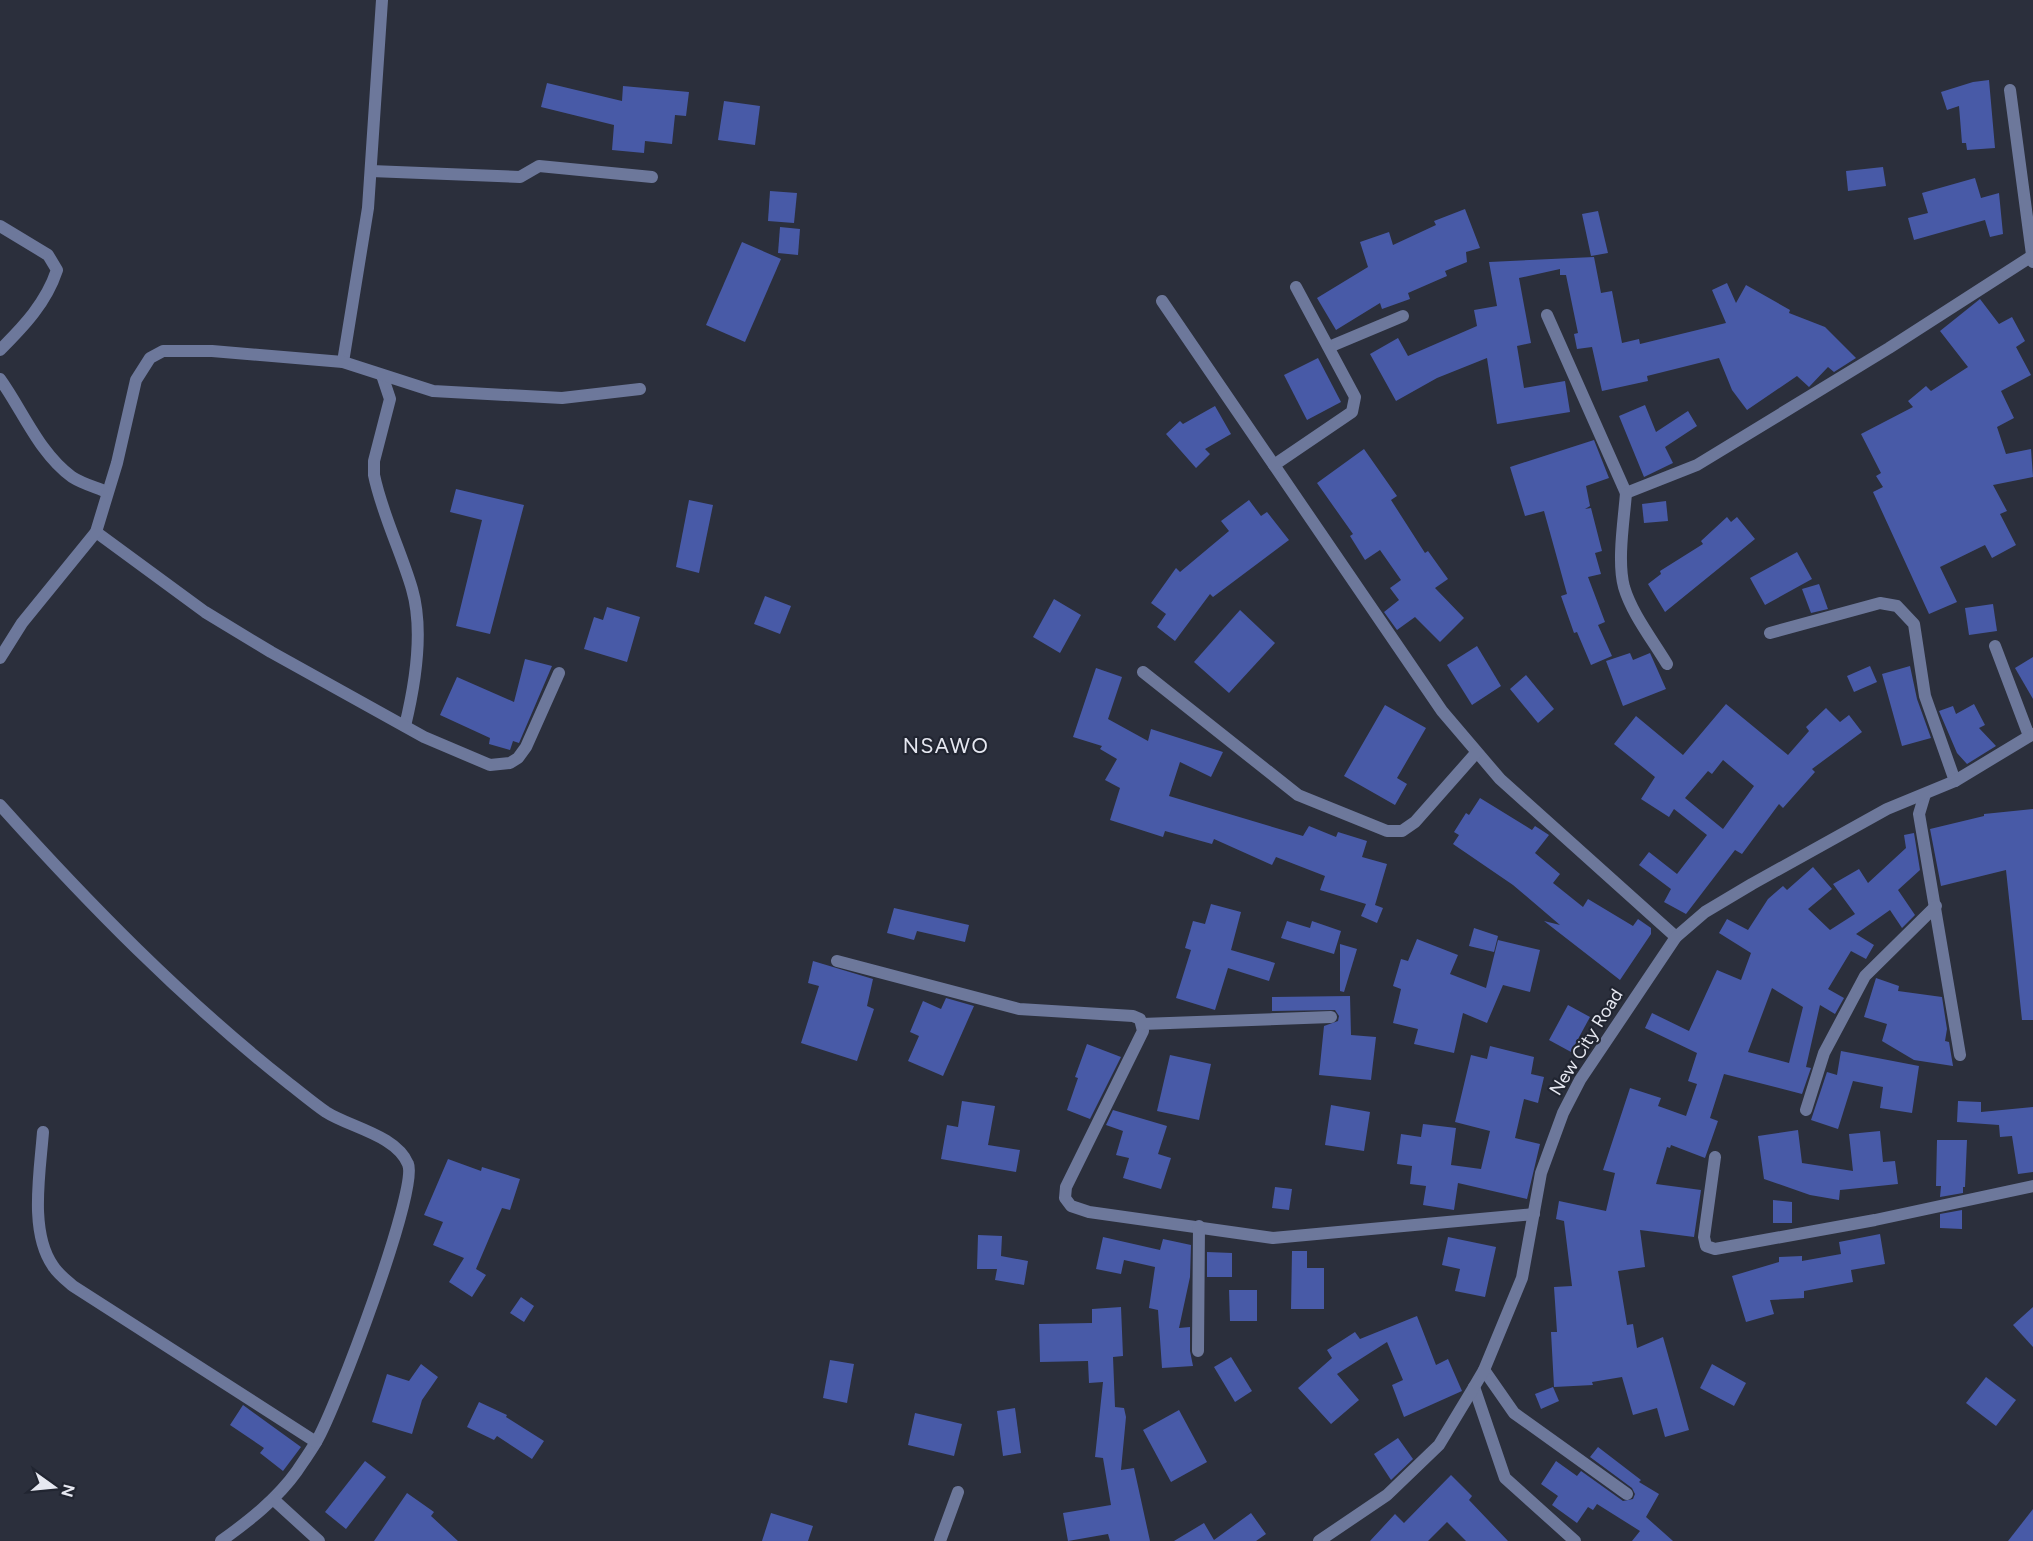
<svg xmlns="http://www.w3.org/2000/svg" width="2033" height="1541" viewBox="0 0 2033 1541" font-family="Figtree,sans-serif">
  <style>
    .building { fill: #485aa7; fill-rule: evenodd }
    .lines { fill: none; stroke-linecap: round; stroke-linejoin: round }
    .street { stroke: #6d789b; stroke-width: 12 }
    .labels { text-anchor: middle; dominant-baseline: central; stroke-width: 4.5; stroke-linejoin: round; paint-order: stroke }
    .street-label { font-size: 18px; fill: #e6e8f1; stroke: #212531 }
    .quarter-label { font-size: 21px; letter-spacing: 1.5px; fill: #e6e8f1; stroke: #212531 }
  </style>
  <rect width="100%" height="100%" fill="#2b2f3c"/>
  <g class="building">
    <polygon points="1989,80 1995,148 1967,150 1966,143 1962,143 1959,106 1947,110 1941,92 1973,82"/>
    <polygon points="547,83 622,101 623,86 689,92 686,116 675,115 672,144 645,141 644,153 612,150 614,125 541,107"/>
    <polygon points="724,101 760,106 755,145 718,140"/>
    <polygon points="1883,167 1886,186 1848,191 1846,171"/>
    <polygon points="1975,178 1981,198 1999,193 2003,234 1990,237 1985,220 1914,240 1908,218 1928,213 1922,193"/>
    <polygon points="770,191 797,193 794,223 768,221"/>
    <polygon points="1465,209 1480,248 1466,252 1467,262 1445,271 1447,276 1408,293 1410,299 1382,309 1380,303 1336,330 1317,298 1368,267 1360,242 1389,232 1393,245 1436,225 1434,221"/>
    <polygon points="1598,211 1608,253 1591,256 1582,214"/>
    <polygon points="780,227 800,229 798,255 778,253"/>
    <polygon points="742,242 781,259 745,342 706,325"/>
    <polygon points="1594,257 1601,293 1612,291 1622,343 1639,339 1640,344 1726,323 1712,290 1727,283 1736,303 1746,285 1790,310 1789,313 1825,327 1856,358 1834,372 1828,367 1809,387 1797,376 1747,410 1732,390 1719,358 1647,376 1648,381 1602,391 1592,347 1577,349 1574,334 1578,333 1566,275 1560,275 1560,269 1519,278 1531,343 1517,346 1524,388 1565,381 1570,412 1497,424 1487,358 1437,378 1396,401 1370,354 1398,338 1408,356 1477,326 1474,310 1497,306 1489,262"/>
    <polygon points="1980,299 1999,324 2012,317 2025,341 2016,347 2031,375 2001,391 2014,418 1997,427 2006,454 2031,449 2033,477 1993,485 2007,511 2000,514 2016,545 1992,558 1985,545 1940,567 1957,602 1929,614 1873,492 1883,487 1876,476 1881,473 1861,434 1913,407 1908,401 1926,386 1931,391 1968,367 1940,331"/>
    <polygon points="1318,358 1341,402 1307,420 1284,375"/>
    <polygon points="1645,405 1656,432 1688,411 1697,426 1665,447 1673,463 1644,477 1619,416"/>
    <polygon points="1215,406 1231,434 1205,449 1210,454 1196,468 1166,434 1180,421 1183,424"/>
    <polygon points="1594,440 1609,478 1586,486 1590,506 1585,509 1591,508 1602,551 1595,553 1601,574 1588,577 1605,622 1598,625 1612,656 1591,665 1577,632 1574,633 1561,596 1567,594 1544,511 1525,516 1510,467"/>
    <polygon points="1364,449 1397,496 1391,500 1425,553 1428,551 1448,579 1435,588 1464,618 1440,642 1415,617 1397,630 1384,612 1399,600 1390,588 1401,580 1380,550 1365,560 1350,536 1353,534 1317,483"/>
    <polygon points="456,489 524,505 490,634 456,626 482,520 450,512"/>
    <polygon points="689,500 713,505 699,573 676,567"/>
    <polygon points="1249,500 1261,516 1267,512 1289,540 1213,597 1210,594 1175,641 1157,627 1166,614 1151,603 1176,568 1180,572 1229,531 1221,521"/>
    <polygon points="1666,501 1668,521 1644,523 1642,504"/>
    <polygon points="1727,517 1731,522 1737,517 1755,539 1665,612 1648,584 1661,574 1660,571 1703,544 1701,541"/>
    <polygon points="1797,552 1812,579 1765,605 1750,578"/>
    <polygon points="1819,584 1828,609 1811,613 1802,589"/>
    <polygon points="765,596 791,606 780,634 754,624"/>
    <polygon points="1054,599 1081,615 1060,653 1033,637"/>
    <polygon points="1993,604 1997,631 1969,635 1965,608"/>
    <polygon points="607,607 640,617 627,662 584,649 594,617 603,620"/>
    <polygon points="1240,610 1275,643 1229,693 1194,662"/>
    <polygon points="1477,646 1501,686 1472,705 1447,665"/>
    <polygon points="1630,653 1633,660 1650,653 1666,689 1623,706 1606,661"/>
    <polygon points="2033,657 2033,699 2015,668"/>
    <polygon points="525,659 552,666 519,743 513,741 510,750 489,744 490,738 440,715 457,677 514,702"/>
    <polygon points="1870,666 1877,682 1854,692 1847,676"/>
    <polygon points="1910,666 1917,699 1931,738 1902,746 1882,674"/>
    <polygon points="1096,668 1122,677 1108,719 1148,741 1151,729 1223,752 1211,777 1180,762 1169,796 1303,836 1309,826 1336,837 1338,832 1367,841 1362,857 1387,864 1375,905 1383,908 1377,923 1361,916 1366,904 1320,890 1325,876 1276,857 1272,865 1214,839 1212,844 1165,831 1163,837 1110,820 1120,788 1105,780 1117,759 1100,749 1102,746 1073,737"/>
    <polygon points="1526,675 1554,709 1538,723 1510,689"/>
    <path d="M1726,704L1788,755L1809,731L1806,727L1826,708L1840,722L1849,715L1862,732L1812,769L1815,772L1783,808L1779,804L1742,854L1735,850L1686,914L1664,902L1671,889L1639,865L1649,852L1677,874L1707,835L1674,809L1669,817L1641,799L1655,777L1614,744L1636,716L1683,755ZM1723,760L1754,786L1723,829L1685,798L1708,771L1712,774Z"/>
    <polygon points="1974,704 1985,725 1979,728 1996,746 1967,764 1957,753 1939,711 1953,706 1956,714"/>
    <polygon points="1385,705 1426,728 1397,778 1407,784 1395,805 1344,776"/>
    <polygon points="1480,798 1532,830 1535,826 1549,835 1535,853 1560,874 1553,883 1583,907 1588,899 1633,926 1638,919 1651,928 1651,934 1620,980 1544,921 1560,925 1513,885 1453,844 1459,835 1454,832 1466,813 1469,815"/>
    <polygon points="2033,809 2033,1020 2022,1020 2006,870 1941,886 1930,829 1984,816 1984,814"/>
    <path d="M1914,833L1920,870L1898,890L1915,915L1902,928L1890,910L1856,934L1874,945L1866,959L1851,951L1828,989L1844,998L1835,1014L1820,1005L1806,1067L1811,1068L1802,1094L1724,1074L1710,1118L1718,1121L1705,1158L1671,1145L1670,1148L1667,1147L1656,1184L1701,1190L1694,1237L1640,1230L1645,1267L1618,1271L1627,1325L1633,1324L1637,1348L1663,1337L1689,1430L1665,1437L1657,1408L1633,1415L1622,1377L1592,1382L1593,1385L1554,1387L1551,1332H1557L1554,1287L1572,1286L1564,1221L1556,1219L1559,1201L1606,1211L1615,1173L1603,1170L1630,1088L1661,1098L1658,1106L1686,1116L1697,1084L1688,1081L1697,1053L1645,1028L1652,1013L1689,1031L1717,970L1741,980L1751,953L1719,933L1727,919L1748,930L1768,899L1783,886L1787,890L1813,867L1832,889L1808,909L1830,930L1855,914L1833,884L1859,869L1868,883L1906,848L1904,835ZM1772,988L1803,1007L1789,1063L1748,1052Z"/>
    <polygon points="1211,904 1241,912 1231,950 1275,963 1269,981 1228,968 1215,1010 1176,998 1191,950 1185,948 1193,921 1205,924"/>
    <polygon points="894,908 969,925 965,942 917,931 914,940 887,933"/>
    <polygon points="1287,921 1310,928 1312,921 1341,931 1334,954 1281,938"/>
    <polygon points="1474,928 1498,936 1494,952 1469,946"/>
    <polygon points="1417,939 1458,955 1450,974 1486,988 1498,940 1540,950 1530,992 1503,985 1487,1023 1463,1013 1454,1053 1414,1044 1418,1029 1393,1023 1401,989 1393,986 1401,959 1408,961"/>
    <polygon points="1340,944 1357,949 1344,992 1340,991"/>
    <polygon points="813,961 873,979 867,1006 874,1009 857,1061 801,1043 819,986 808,983"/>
    <polygon points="1876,978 1899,986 1898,991 1942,997 1947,1029 1945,1041 1949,1042 1953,1066 1914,1060 1882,1041 1887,1024 1864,1017"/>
    <polygon points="1350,996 1351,1035 1376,1037 1371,1080 1319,1075 1324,1026 1338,1021 1339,1016 1335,1010 1272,1011 1272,997"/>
    <polygon points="946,998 974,1006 943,1076 908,1061 919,1036 910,1032 923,1001 941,1009"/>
    <polygon points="1568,1005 1590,1017 1571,1052 1549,1040"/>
    <polygon points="1087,1044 1121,1057 1090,1119 1067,1110 1078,1078 1075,1077"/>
    <polygon points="1490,1046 1534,1057 1531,1074 1544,1077 1538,1103 1524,1099 1515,1138 1540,1144 1527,1199 1458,1183 1454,1210 1423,1205 1426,1186 1410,1184 1412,1166 1397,1164 1401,1134 1421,1137 1423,1124 1456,1128 1451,1165 1481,1169 1490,1131 1455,1122 1471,1055 1487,1059"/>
    <polygon points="1841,1051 1919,1066 1912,1113 1880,1108 1883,1087 1853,1081 1838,1129 1811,1120 1827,1072 1837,1075"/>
    <polygon points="1170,1055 1211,1064 1199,1120 1157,1111"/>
    <polygon points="962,1101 995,1106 988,1145 1020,1150 1016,1172 941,1159 947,1125 958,1127"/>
    <polygon points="1958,1101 1981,1102 1981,1112 2033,1107 2033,1172 2018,1174 2012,1136 2000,1137 1999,1125 1957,1122"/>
    <polygon points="1331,1105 1370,1112 1364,1151 1325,1145"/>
    <polygon points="1113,1110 1167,1126 1158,1154 1171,1158 1161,1189 1123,1178 1129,1158 1116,1155 1123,1131 1106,1125"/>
    <polygon points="1798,1130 1802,1163 1853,1171 1849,1134 1880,1131 1883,1162 1895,1161 1898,1184 1840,1190 1839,1200 1810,1195 1764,1179 1758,1136"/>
    <polygon points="1937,1140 1967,1140 1965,1187 1963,1187 1963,1193 1940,1197 1941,1186 1936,1186"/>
    <polygon points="448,1159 481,1171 482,1167 520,1179 510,1210 502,1208 476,1269 486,1275 472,1297 449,1282 464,1258 433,1245 443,1222 424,1215"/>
    <polygon points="1275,1187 1292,1189 1289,1210 1272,1208"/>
    <polygon points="1773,1200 1792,1202 1792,1223 1773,1223"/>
    <polygon points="1962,1210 1962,1229 1940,1228 1940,1214"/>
    <polygon points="1880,1234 1885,1264 1851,1270 1853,1282 1804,1291 1804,1298 1770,1300 1774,1314 1746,1322 1732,1276 1779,1262 1779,1257 1802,1256 1802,1261 1841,1254 1839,1242"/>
    <polygon points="978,1235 1002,1236 1001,1256 1028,1261 1024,1285 995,1280 997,1269 977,1269"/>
    <polygon points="1103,1237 1160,1250 1163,1239 1191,1245 1190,1277 1179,1328 1190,1327 1190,1351 1193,1366 1162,1368 1158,1310 1149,1308 1155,1267 1124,1260 1121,1274 1096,1269"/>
    <polygon points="1448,1237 1496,1247 1485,1297 1455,1291 1460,1269 1442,1265"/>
    <polygon points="1292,1251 1307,1251 1307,1268 1324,1268 1324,1309 1291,1309"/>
    <polygon points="1207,1252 1232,1253 1232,1277 1207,1277"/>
    <polygon points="1229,1290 1257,1290 1257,1321 1230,1321"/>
    <polygon points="521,1297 534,1306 524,1322 510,1313"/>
    <polygon points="1121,1307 1123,1356 1113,1357 1115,1407 1124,1408 1126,1417 1121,1470 1134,1468 1150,1541 1110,1541 1108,1534 1068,1541 1063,1513 1111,1505 1103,1458 1095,1457 1103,1382 1089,1383 1088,1361 1040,1362 1039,1324 1092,1323 1092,1309"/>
    <polygon points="2033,1307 2033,1347 2013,1325"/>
    <polygon points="1417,1316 1436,1365 1448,1359 1462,1391 1404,1417 1392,1385 1403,1380 1387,1342 1337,1374 1359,1400 1331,1424 1298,1388 1332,1358 1327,1350 1355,1332 1360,1339"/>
    <polygon points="1231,1357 1252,1391 1235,1402 1214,1367"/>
    <polygon points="830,1360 854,1364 847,1403 823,1398"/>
    <polygon points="421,1364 438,1377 422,1400 412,1434 372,1422 387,1374 409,1381"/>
    <polygon points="1712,1364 1746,1383 1734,1406 1700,1388"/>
    <polygon points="1986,1377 2016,1400 1996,1426 1966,1403"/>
    <polygon points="1553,1387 1559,1401 1541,1409 1535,1394"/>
    <polygon points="479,1402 507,1415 506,1417 544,1441 532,1459 497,1436 494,1440 467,1427"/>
    <polygon points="243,1405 301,1447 283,1471 260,1453 264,1448 230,1425"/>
    <polygon points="1015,1408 1021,1453 1003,1456 997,1411"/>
    <polygon points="1179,1410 1207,1462 1171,1482 1143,1430"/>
    <polygon points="915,1413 962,1424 954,1456 908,1445"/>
    <polygon points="1398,1438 1413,1459 1391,1480 1374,1454"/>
    <polygon points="1598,1447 1641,1480 1639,1482 1659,1494 1646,1517 1673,1541 1632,1541 1640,1531 1597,1504 1593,1510 1588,1507 1577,1523 1552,1505 1558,1496 1541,1484 1556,1461 1577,1476 1581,1471 1623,1501 1633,1499 1635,1494 1632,1488 1590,1457"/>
    <polygon points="365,1461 386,1477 346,1529 325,1512"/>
    <polygon points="1451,1475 1472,1496 1469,1500 1508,1541 1466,1541 1447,1522 1428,1541 1370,1541 1395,1514 1404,1523"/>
    <polygon points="407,1493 434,1512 431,1516 458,1541 374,1541"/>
    <polygon points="2033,1509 2033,1541 2008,1541"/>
    <polygon points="771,1513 813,1526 808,1541 762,1541"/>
    <polygon points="1251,1513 1266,1534 1256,1541 1174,1541 1204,1523 1214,1540"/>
  </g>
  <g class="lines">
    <g class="street">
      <polyline points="2010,90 2033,262"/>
      <polyline points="371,171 520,177 539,166 652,177"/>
      <path d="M0,226L48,255L57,270C46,303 24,326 0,350"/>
      <polyline points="1162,301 1442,711 1500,779 1676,937"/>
      <polyline points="1547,315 1626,493 1697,465 1889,348 2032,256"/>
      <polyline points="1329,347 1403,316"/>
      <polyline points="343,362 368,208 382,0"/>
      <path d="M382,375L390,399L374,461V475C382,514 401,551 412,589C424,630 415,685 405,726"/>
      <path d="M0,379C23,411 39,453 72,477C83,484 95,487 107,492"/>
      <polyline points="1274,465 1352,412 1355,397 1296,287"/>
      <path d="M1626,493C1624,520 1617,561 1624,587C1632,614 1652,639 1667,664"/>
      <polyline points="96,532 205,612 271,652 424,737 490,765 510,763 518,758 526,747 559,673"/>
      <polyline points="1770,633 1880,603 1897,606 1914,624 1925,696 1955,781"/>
      <polyline points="1995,646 2029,736"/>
      <polyline points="0,658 22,623 96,532 117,463 136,380 150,358 163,351 212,351 343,362 433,391 562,398 640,389"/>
      <polyline points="1143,672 1298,795 1387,831 1402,831 1415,822 1476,753"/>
      <polyline points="1925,794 1919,814 1960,1055"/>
      <path d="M0,805C89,904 182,999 287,1082C300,1092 313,1103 326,1112C349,1127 396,1135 408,1164C419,1189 335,1411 316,1442C310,1452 303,1462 297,1471C277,1499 249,1521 221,1541"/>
      <polyline points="837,961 1019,1009 1133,1016 1140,1019 1143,1031 1066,1187 1065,1198 1071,1206 1089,1212 1273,1238 1534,1214"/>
      <polyline points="1142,1024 1331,1017"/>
      <polyline points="1806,1110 1824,1053 1865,976 1936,906"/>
      <path d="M43,1132C40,1172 29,1232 53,1266C58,1274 66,1280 73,1286L316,1442"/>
      <polyline points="1715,1157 1704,1237 1706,1246 1715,1249 1875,1220 2033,1186"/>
      <polyline points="1198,1351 1199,1226"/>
      <polyline points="1484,1370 1514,1413 1627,1494"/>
      <polyline points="1474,1387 1505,1478 1575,1541"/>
      <polyline points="273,1499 319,1541"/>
      <polyline points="940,1541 958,1492"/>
      <polyline points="1319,1541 1387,1495 1439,1445 1474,1387 1484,1370 1522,1278 1541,1173 1563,1113 1580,1080 1676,937 1705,912 1752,884 1887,809 1955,781 2033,734"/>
    </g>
  </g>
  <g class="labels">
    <g class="street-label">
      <text transform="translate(1586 1042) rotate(-58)">New City Road</text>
    </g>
    <g class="quarter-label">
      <text x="946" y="745">NSAWO</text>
    </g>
  </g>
  <g transform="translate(54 1487) rotate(105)" stroke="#212531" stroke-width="4.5" paint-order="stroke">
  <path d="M0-4.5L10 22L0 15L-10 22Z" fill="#e6e8f1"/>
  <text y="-9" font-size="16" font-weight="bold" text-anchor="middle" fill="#e6e8f1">N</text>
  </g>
</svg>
